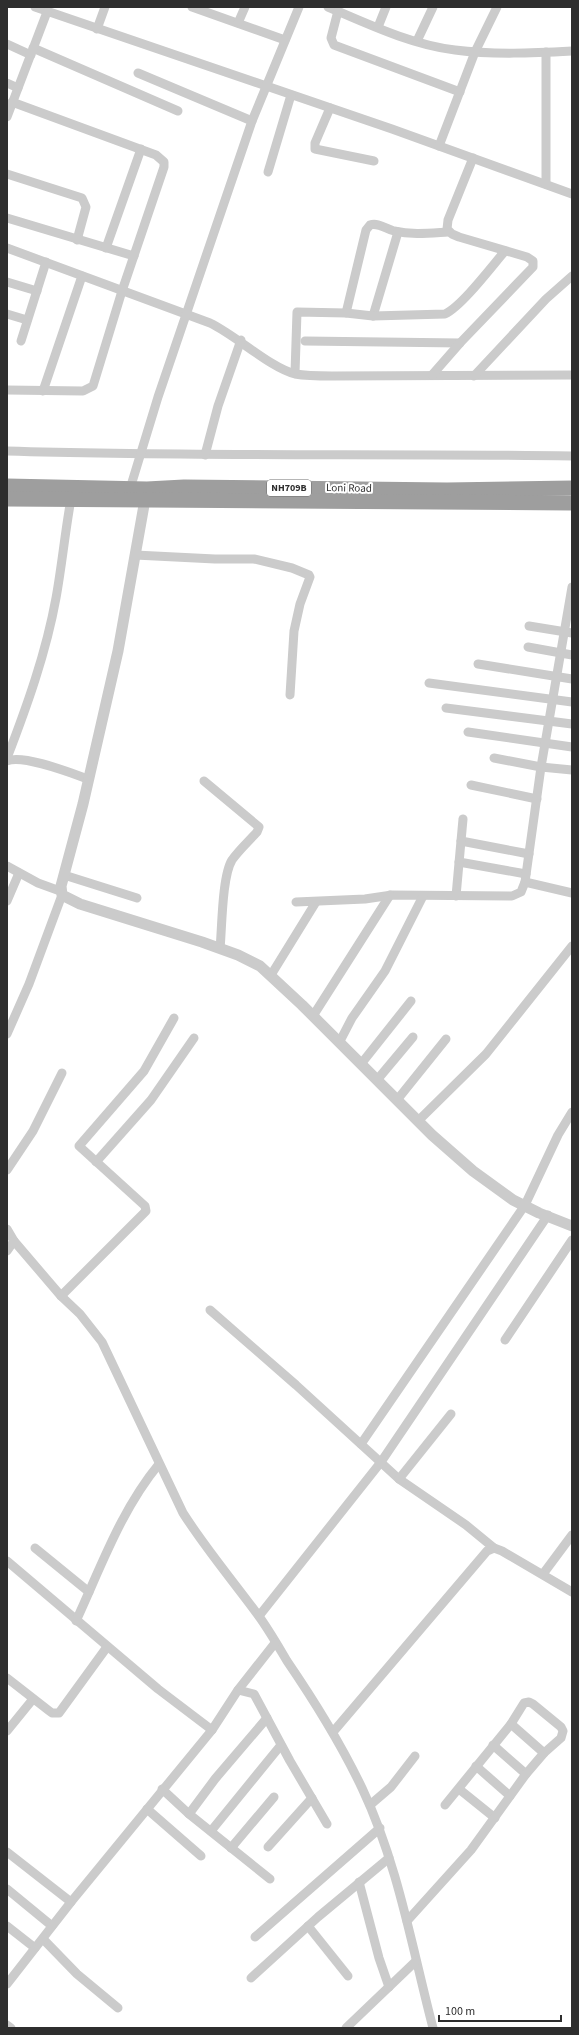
<svg xmlns="http://www.w3.org/2000/svg" width="579" height="2035" viewBox="0 0 579 2035" font-family="'Source Sans 3',sans-serif">
  <style>
    .lines { fill: none; stroke-linecap: round; stroke-linejoin: round }
    .minor { stroke: #cbcbcb; stroke-width: 9 }
    .tertiary { stroke: #cbcbcb; stroke-width: 11 }
    .trunk { stroke: #9e9e9e; stroke-width: 15 }
    .labels { text-anchor: middle; dominant-baseline: central; stroke-width: 4; stroke-linejoin: round; paint-order: stroke }
    .shield { fill: #fff; stroke: #6d6d6d; stroke-width: 1 }
    .shield-label { font-size: 10px; font-weight: bold; fill: #2e2e2e }
    .street-label { font-size: 11px; fill: #2e2e2e; stroke: #fff }
  </style>
  <rect width="100%" height="100%" fill="#fff"/>
  <g class="lines">
    <g class="minor">
      <polyline points="35,7 392,129 572,194"/>
      <polyline points="192,7 285,40"/>
      <path d="M328,7C368,24 412,45 455,50C493,55 534,53 572,51"/>
      <polyline points="338,11 331,38 334,45 460,92"/>
      <polyline points="238,23 245,7"/>
      <polyline points="378,27 386,7"/>
      <polyline points="97,29 105,7"/>
      <polyline points="417,41 433,7"/>
      <polyline points="7,44 31,55"/>
      <polyline points="33,48 178,111"/>
      <polyline points="138,73 252,121"/>
      <polyline points="7,83 18,88"/>
      <polyline points="330,108 315,143 315,149 374,161"/>
      <polyline points="7,117 47,12"/>
      <polyline points="439,146 475,52 497,7"/>
      <polyline points="268,172 291,95"/>
      <polyline points="7,174 82,198 86,207 77,240"/>
      <polyline points="546,184 546,52"/>
      <polyline points="7,218 134,256"/>
      <path d="M7,248L210,323C237,336 269,367 295,374C307,376 320,376 332,376L572,375"/>
      <polyline points="106,248 141,149"/>
      <polyline points="7,282 37,291"/>
      <path d="M346,313L366,230L370,225C378,222 386,229 394,231C412,235 430,233 448,232"/>
      <polyline points="7,314 27,320"/>
      <polyline points="373,316 398,232"/>
      <polyline points="21,341 46,262"/>
      <polyline points="305,341 460,343"/>
      <path d="M295,373L297,312L346,313L373,316L445,314C462,306 492,266 505,251"/>
      <polyline points="432,375 460,343 533,267 533,261 527,257 459,237 452,234 447,229 448,220 473,158"/>
      <polyline points="474,376 546,299 572,276"/>
      <polyline points="7,390 83,391 93,386 122,291 164,167 164,162 156,155 12,102"/>
      <polyline points="43,391 82,276"/>
      <path d="M7,451C195,457 384,453 572,456"/>
      <polyline points="205,455 218,406 241,340"/>
      <polyline points="129,492 158,397 252,121 299,7"/>
      <polyline points="135,555 215,559 254,559 292,568 309,575 310,577 300,604 294,631 290,695"/>
      <polyline points="529,626 572,633"/>
      <polyline points="528,647 572,655"/>
      <polyline points="478,664 572,679"/>
      <polyline points="429,683 572,702"/>
      <polyline points="446,708 572,724"/>
      <polyline points="468,732 572,747"/>
      <path d="M7,758C27,706 46,653 56,598C62,565 65,532 71,499"/>
      <polyline points="494,758 541,767 572,770"/>
      <path d="M7,761C23,754 71,773 88,779"/>
      <path d="M204,781L259,827L257,832C249,841 239,850 232,860C222,876 222,928 220,949"/>
      <polyline points="471,785 537,799"/>
      <polyline points="461,841 529,854"/>
      <polyline points="459,862 526,874"/>
      <polyline points="7,866 38,883 60,891"/>
      <polyline points="64,875 137,898"/>
      <polyline points="525,882 572,893"/>
      <polyline points="456,896 463,819"/>
      <polyline points="7,901 19,873"/>
      <polyline points="296,902 365,899 392,895 512,896 521,892 525,882 541,767 572,587"/>
      <polyline points="271,975 316,902"/>
      <polyline points="313,1016 390,895"/>
      <polyline points="7,1034 29,984 62,895"/>
      <polyline points="339,1043 352,1018 385,971 423,896"/>
      <polyline points="361,1064 411,1001"/>
      <polyline points="377,1080 413,1037"/>
      <polyline points="397,1100 446,1039"/>
      <polyline points="418,1121 486,1054 572,946"/>
      <polyline points="96,1162 151,1100 194,1038"/>
      <polyline points="7,1170 33,1131 62,1073"/>
      <path d="M7,1229L14,1241L61,1296L80,1314L102,1342L183,1513C206,1549 233,1581 258,1615C269,1630 278,1646 287,1661C315,1702 341,1744 362,1788C398,1864 412,1948 433,2028"/>
      <polyline points="7,1251 14,1241"/>
      <polyline points="61,1296 146,1211 145,1206 79,1146 144,1071 174,1018"/>
      <polyline points="210,1310 296,1385 399,1479 466,1525 494,1548"/>
      <polyline points="505,1340 572,1240"/>
      <polyline points="361,1444 525,1205 558,1135 572,1112"/>
      <polyline points="399,1479 451,1414"/>
      <polyline points="35,1548 89,1592"/>
      <polyline points="7,1561 158,1689 212,1730"/>
      <polyline points="543,1574 572,1535"/>
      <polyline points="259,1616 381,1462 548,1215"/>
      <path d="M76,1621C101,1567 121,1510 159,1464"/>
      <polyline points="7,1678 48,1710 52,1713 59,1713 107,1647"/>
      <polyline points="238,1690 254,1694 290,1761 327,1824"/>
      <polyline points="511,1724 544,1753"/>
      <polyline points="7,1731 33,1699"/>
      <polyline points="333,1732 487,1551 494,1548 502,1551 572,1592"/>
      <polyline points="493,1745 526,1774"/>
      <polyline points="476,1766 510,1796"/>
      <polyline points="162,1789 189,1814 270,1879"/>
      <polyline points="459,1789 495,1818"/>
      <polyline points="370,1805 391,1787 415,1756"/>
      <polyline points="147,1809 201,1856"/>
      <polyline points="189,1814 215,1779 267,1718"/>
      <polyline points="211,1831 281,1745"/>
      <polyline points="268,1847 312,1798"/>
      <polyline points="231,1848 274,1797"/>
      <polyline points="7,1852 71,1902"/>
      <polyline points="359,1882 379,1958 389,1987"/>
      <polyline points="7,1889 52,1926"/>
      <polyline points="407,1921 471,1850 526,1774 544,1753 561,1738 563,1731 561,1727 533,1704 529,1702 524,1703 511,1724 445,1805"/>
      <polyline points="7,1926 35,1948"/>
      <polyline points="308,1926 348,1976"/>
      <polyline points="255,1937 380,1828"/>
      <polyline points="43,1939 77,1974 118,2008"/>
      <polyline points="251,1978 318,1917 389,1858"/>
      <polyline points="7,1984 71,1902 212,1730 238,1690 275,1643"/>
      <polyline points="7,2025 11,2028"/>
      <polyline points="346,2028 416,1961"/>
    </g>
    <polyline class="tertiary" points="146,494 118,651 83,804 61,886 62,895 80,904 202,942 238,955 260,966 302,1005 432,1135 473,1171 513,1200 539,1213 572,1226"/>
    <g class="trunk">
      <polyline points="7,486 147,489 184,487 447,490 572,488"/>
      <polyline points="7,499 572,503"/>
    </g>
  </g>
  <g class="labels">
    <rect class="shield" x="267" y="480" width="44" height="16" rx="3"/>
    <g class="shield-label">
      <text x="289" y="488">NH709B</text>
    </g>
    <g class="street-label">
      <text transform="translate(349 488) rotate(1)">Loni Road</text>
    </g>
  </g>
  <rect width="579" height="2035" fill="none" stroke="#2e2e2e" stroke-width="16"/>
  <path d="M439 2015v6h122v-6" fill="none" stroke="#2e2e2e" stroke-width="2"/>
  <text x="445" y="2015" font-size="12" fill="#2e2e2e" stroke="#ffffff" stroke-width="3" paint-order="stroke">100 m</text>
</svg>
